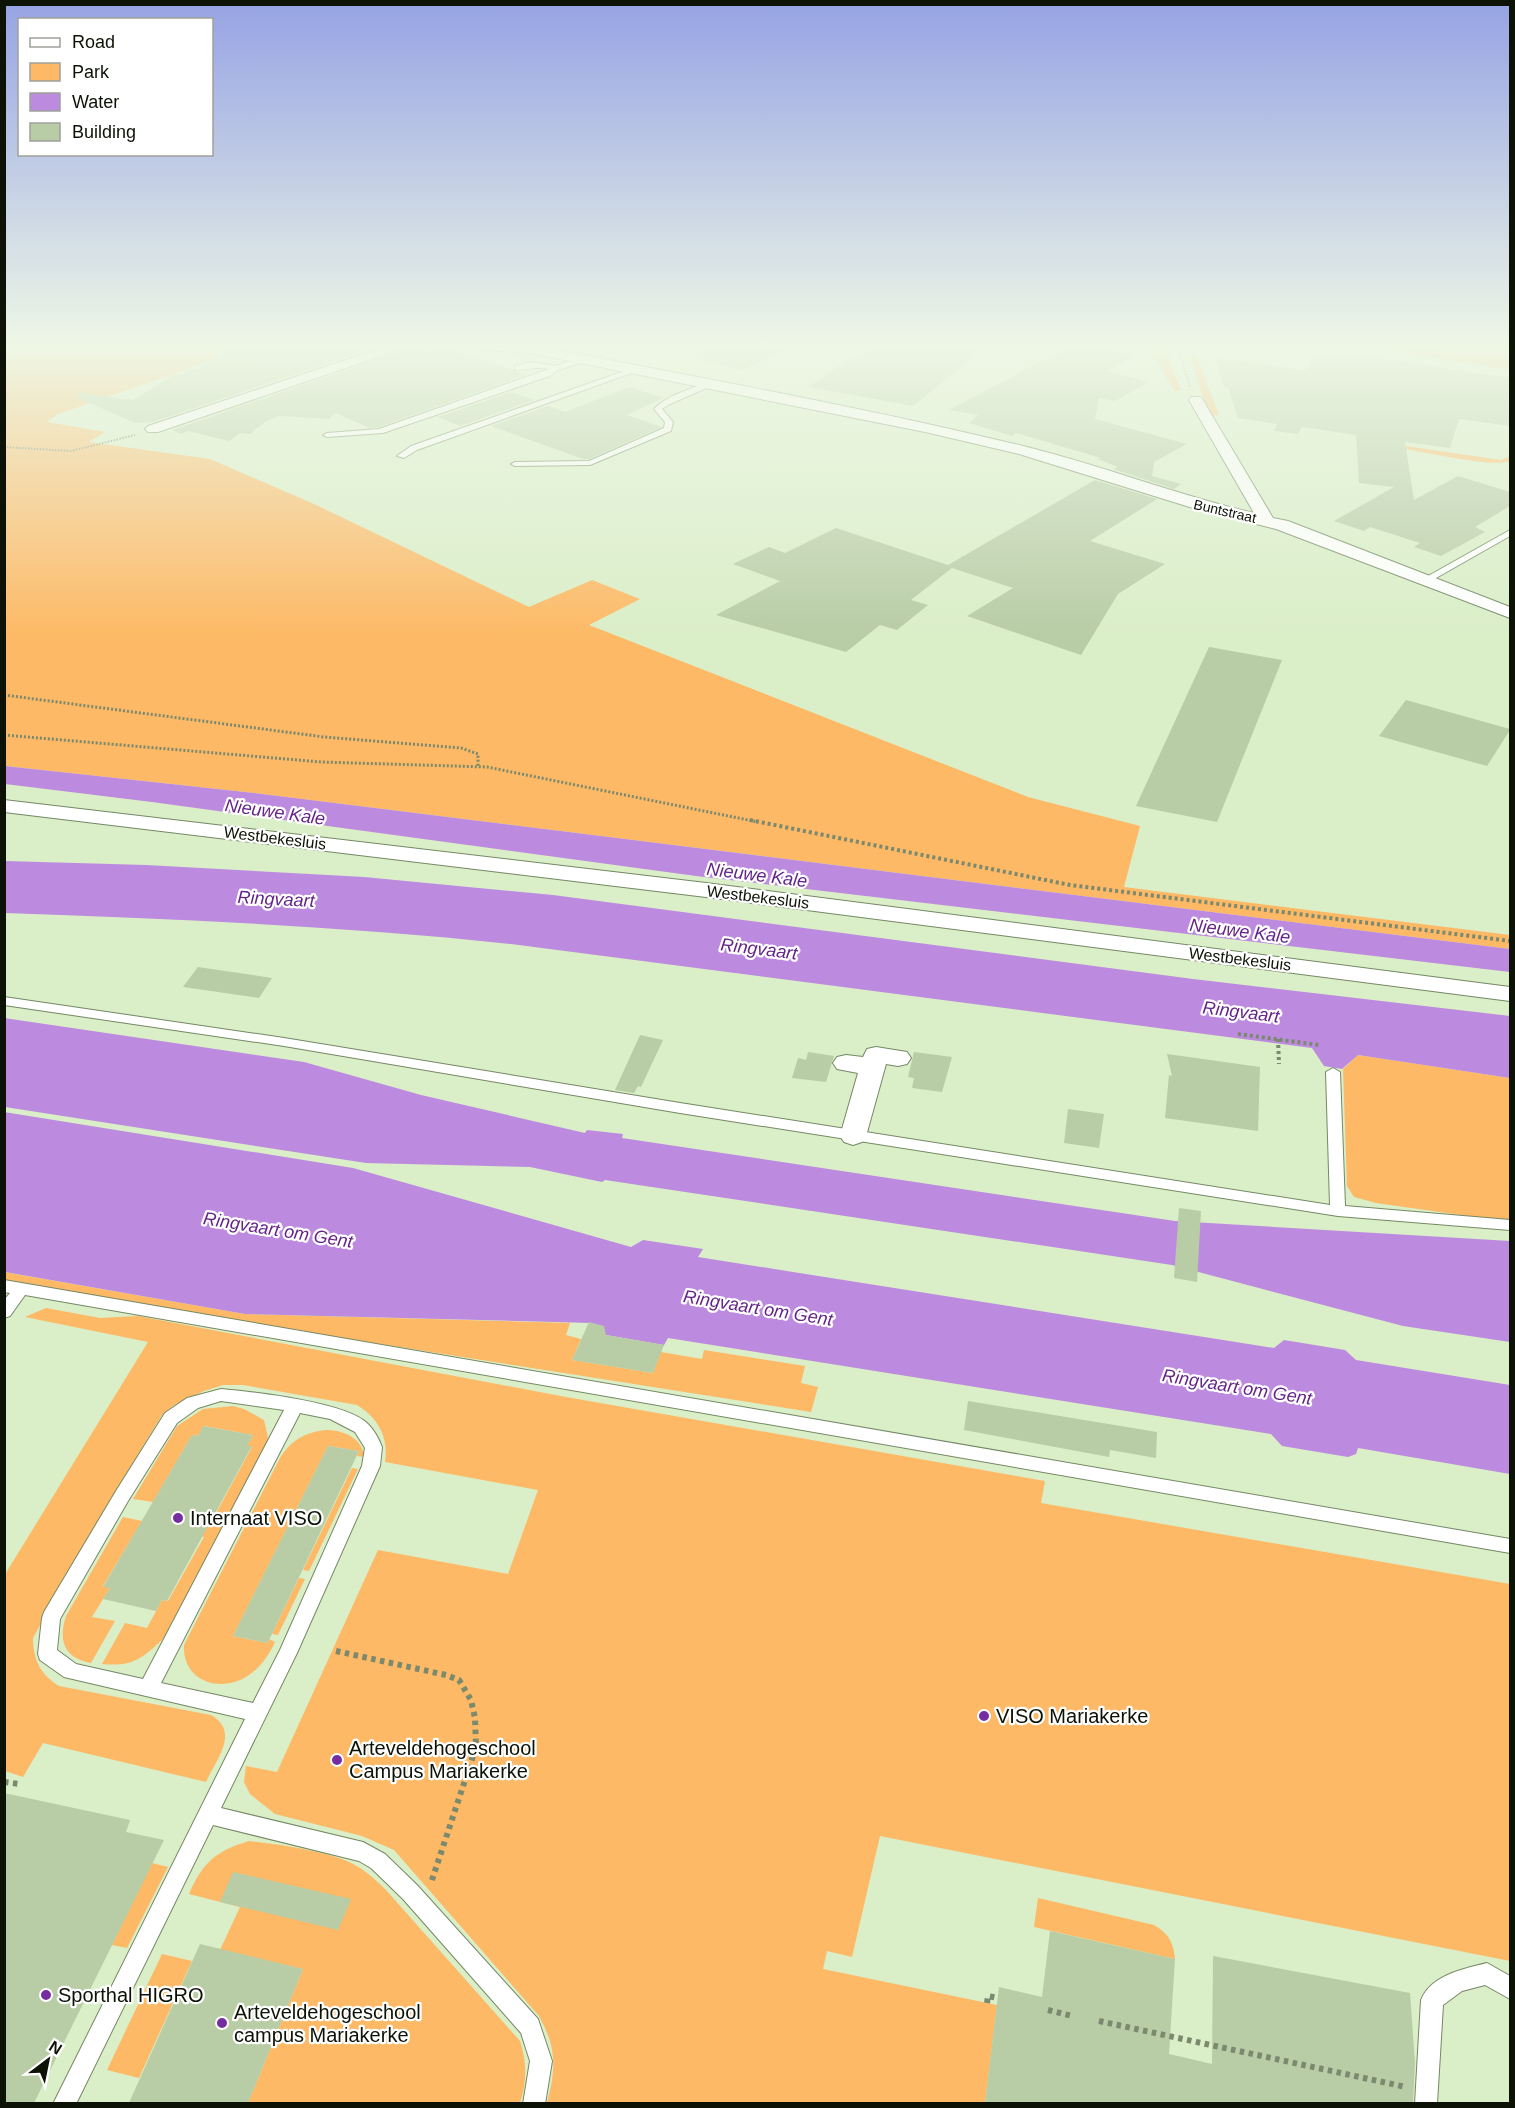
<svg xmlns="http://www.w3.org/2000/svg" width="1515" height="2108" viewBox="0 0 1515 2108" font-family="Helvetica,sans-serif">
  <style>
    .green { fill: #fdb965 }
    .water { fill: #bc8adf }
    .building { fill: #b8cca6 }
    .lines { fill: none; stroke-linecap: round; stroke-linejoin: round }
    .service-casing { stroke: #758864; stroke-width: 2 }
    .minor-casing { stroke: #758864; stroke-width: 2 }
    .path-far3 { stroke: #7b896e; stroke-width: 2; stroke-dasharray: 1.5 1.5; stroke-linecap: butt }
    .path-far2 { stroke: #7b896e; stroke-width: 3; stroke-dasharray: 2 2; stroke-linecap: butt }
    .path-far1 { stroke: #7b896e; stroke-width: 4; stroke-dasharray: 3 3; stroke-linecap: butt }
    .path { stroke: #7b896e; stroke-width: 6; stroke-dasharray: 4.5 4.5; stroke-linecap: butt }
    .service { fill: #fff; fill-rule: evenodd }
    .minor { fill: #fff; fill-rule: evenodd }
    .poi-dot { fill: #762d9f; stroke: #fff; stroke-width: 2 }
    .labels { text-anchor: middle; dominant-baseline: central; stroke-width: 4.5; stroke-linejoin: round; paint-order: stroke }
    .far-street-label { font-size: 14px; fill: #0c1306; stroke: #fff }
    .street-label { font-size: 16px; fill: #0c1306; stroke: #fff }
    .water-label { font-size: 18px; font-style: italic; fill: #642488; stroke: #fff }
    .near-poi-label { font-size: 20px; fill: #0c1306; stroke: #fff; text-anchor: start }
  </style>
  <rect width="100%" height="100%" fill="#daeec8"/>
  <g class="green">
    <polygon points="5,341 269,341 58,414 47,422 105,432 89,442 210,459 314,504 529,607 592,580 640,599 589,625 1028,797 1140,826 1124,887 1510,935 1510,949 254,793 5,766"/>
    <polygon points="1179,341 1171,347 1169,360 1181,390 1175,391 1143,341"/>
    <polygon points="1201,341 1510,341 1510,370 1391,351 1312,346 1197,343"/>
    <polygon points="1189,355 1196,355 1219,415 1209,416"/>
    <path d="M1406,446L1501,460L1510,456V461C1494,468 1425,452 1404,449Z"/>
    <polygon points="1358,1055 1510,1078 1510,1222 1376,1203 1354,1197 1347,1186 1343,1069"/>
    <polygon points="4,1272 245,1314 570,1323 566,1335 581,1339 572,1360 653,1373 661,1352 702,1359 704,1350 805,1366 801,1383 818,1387 811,1412 279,1328 5,1280"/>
    <path d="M46,1308L100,1318L138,1316L566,1397L1045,1481L1041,1503L1510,1584V1961L880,1836L852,1957L827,1951L823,1969L997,2005L985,2103H547C556,2068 557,2049 539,2016L394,1850L362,1836L275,1814L250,1794L244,1782L246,1766L277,1772L378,1550L508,1574L538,1490L385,1462C389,1437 378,1418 357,1405L243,1385H223L204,1391L173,1406L162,1415L109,1502L33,1638C33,1660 41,1675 59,1686L211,1715C240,1732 217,1758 206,1782L43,1743L23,1777L5,1771L4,1576L148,1342L25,1317Z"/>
    <path d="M233,1406L244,1409L264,1420L268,1438L265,1449L163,1639C142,1659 132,1667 102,1664L125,1623L147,1628L162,1600L168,1601L204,1537L196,1535L208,1514L215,1515L252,1447L247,1446L253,1435L204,1426L198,1436L192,1435L153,1502L133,1499L177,1426L203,1409Z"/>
    <path d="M326,1430C343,1430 363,1438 364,1457L357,1456L359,1451L328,1446L233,1636L267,1643L269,1639L275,1642C269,1655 261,1667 249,1675C222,1694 182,1682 184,1645L280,1458C291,1440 306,1432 326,1430Z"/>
    <polygon points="352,1468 358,1469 309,1571 303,1570"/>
    <path d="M123,1517L142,1521L103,1586L110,1588L92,1617L115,1621L91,1663C64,1658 58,1641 66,1616Z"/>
    <polygon points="299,1578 305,1579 278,1635 272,1634"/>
    <path d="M249,1841C276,1844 325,1851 349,1862C364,1869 375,1879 386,1890L520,2041C527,2063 527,2081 520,2103H248L303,1969L220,1950L240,1907L189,1894C203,1862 216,1851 249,1841Z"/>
    <polygon points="152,1863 168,1867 127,1948 112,1945"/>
    <path d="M1038,1898L1154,1925C1169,1934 1173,1942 1175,1959L1034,1927Z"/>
    <polygon points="162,1954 192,1961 139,2078 107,2070"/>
  </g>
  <g class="water">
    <polygon points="5,766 254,793 1510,949 1510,972 696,876 152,802 5,784"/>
    <path d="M5,861L146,865L364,877L553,895L1193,979L1510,1016V1078L1358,1055L1342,1069L1324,1066L1312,1048L511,944C343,926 174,919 5,913Z"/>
    <polygon points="4,1018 304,1062 421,1095 585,1133 587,1130 623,1134 622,1138 1175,1221 1510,1241 1510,1342 1403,1326 1172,1265 605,1180 602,1182 530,1167 366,1163 5,1107"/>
    <polygon points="4,1112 353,1168 631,1247 643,1240 703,1249 698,1257 1274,1348 1284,1340 1345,1350 1356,1360 1510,1385 1510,1474 1358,1448 1356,1454 1348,1457 1282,1446 1271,1434 668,1338 664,1345 606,1335 592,1323 245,1314 5,1272"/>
  </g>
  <g class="building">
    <polygon points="244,341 394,341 153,422 135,423 78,398 79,393 133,400 174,375 181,375 191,369 198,369"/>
    <polygon points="726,341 806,341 742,370 691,357"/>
    <polygon points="875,341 993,341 913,406 809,387 850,358 855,360 874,346"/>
    <polygon points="1079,341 1118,350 1115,351 1134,356 1106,371 1149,382 1115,401 1099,398 1095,419 1187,444 1154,462 1152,476 1181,484 1174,489 1113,469 1118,467 1098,459 1101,458 1016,433 1012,436 969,423 978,415 949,410"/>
    <polygon points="425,343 432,347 453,349 526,375 379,427 369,428 336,413 329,419 279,416 266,421 250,434 240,433 229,441 188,431 181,434 172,430"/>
    <polygon points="1315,354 1360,355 1510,378 1510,426 1459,419 1450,448 1405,442 1414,500 1458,476 1510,492 1510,506 1475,527 1485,532 1441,556 1414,547 1420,543 1370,527 1364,531 1334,521 1394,487 1359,483 1356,435 1302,427 1298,434 1274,431 1277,424 1238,418 1228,387 1224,387 1215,358 1306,370"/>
    <polygon points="629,387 663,398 627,415 662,427 589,459 583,459 491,426 548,406 565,412"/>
    <polygon points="511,392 534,400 460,426 438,417"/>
    <polygon points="1095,480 1157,499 1090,541 1165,564 1118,594 1081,655 967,616 1013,588 952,568 911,600 928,605 897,630 880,625 846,652 716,615 780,581 733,564 769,547 785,553 836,528 948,565"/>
    <polygon points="1209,647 1282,660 1217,822 1136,806"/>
    <polygon points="1406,700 1510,729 1510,730 1487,766 1379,736"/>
    <polygon points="198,967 272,978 259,998 183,987"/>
    <polygon points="640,1035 663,1040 641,1087 638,1086 634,1093 615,1090"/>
    <polygon points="808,1052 834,1056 826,1082 792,1078 798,1058 806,1060"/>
    <polygon points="914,1052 952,1057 942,1092 912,1088 914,1078 908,1077"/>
    <polygon points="1167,1054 1260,1067 1258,1131 1165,1118 1169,1075 1172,1076"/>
    <polygon points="1068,1109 1104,1114 1099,1148 1064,1143"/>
    <polygon points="1179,1208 1201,1211 1197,1282 1174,1278"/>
    <polygon points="589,1322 604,1326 606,1335 664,1345 653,1373 572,1360"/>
    <polygon points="968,1401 1157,1432 1156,1458 1110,1450 1109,1457 964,1430"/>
    <polygon points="203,1426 253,1435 247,1446 252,1446 167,1601 162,1600 156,1611 103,1599 110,1588 103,1587 192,1435 198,1436"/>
    <polygon points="328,1446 359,1451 271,1636 267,1643 233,1636"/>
    <polygon points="4,1793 130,1820 126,1832 164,1840 34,2103 4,2103"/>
    <polygon points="233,1872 351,1899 338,1930 220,1902"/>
    <polygon points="1050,1931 1175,1959 1169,2054 1212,2064 1213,1956 1410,1993 1415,2063 1413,2103 985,2103 999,1987 1042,1997"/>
    <polygon points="200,1944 303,1969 248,2103 129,2103"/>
  </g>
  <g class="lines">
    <g class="service-casing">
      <g id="service">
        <path d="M584,357H587V361L558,370L550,376L383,433L327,437L323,435L327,433L379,429L549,369C533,366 529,370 515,370V366L532,362L555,366Z"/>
        <polygon points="633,368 640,370 417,450 404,458 397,456 411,446"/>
        <path d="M706,383L713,385L668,405L662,409L673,422L671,431L590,465L515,466L511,464L515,462L589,461L664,428L665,422L654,409C667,395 689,390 706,383Z"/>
        <polygon points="1510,530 1510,536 1429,582 1421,580"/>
        <polygon points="4,997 284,1038 680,1103 1330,1205 1326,1072 1333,1068 1340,1072 1345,1206 1510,1220 1510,1230 1338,1216 680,1113 284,1046 4,1005"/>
        <polygon points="4,1280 1510,1539 1510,1553 25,1295 10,1316 4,1318 4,1300 10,1293 4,1292"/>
        <path d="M221,1389C253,1392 347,1402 368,1424C374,1430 379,1439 382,1447L380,1466L297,1653L221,1808L363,1842L385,1854L417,1885L538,2019L552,2061L545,2104H523L530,2061L521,2033L403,1899L371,1868L359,1861L213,1825L76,2104H53L245,1719L64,1677L40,1660L38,1654L42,1618L44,1612L116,1491L165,1413L187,1398ZM221,1401L284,1410L143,1679L76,1664L57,1650L60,1619L128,1501L177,1423L198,1408ZM300,1413L330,1419L355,1432L365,1448L362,1466L280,1650L253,1703L161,1683Z"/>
        <path d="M1487,1963L1510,1976V1999L1485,1985L1462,1991L1443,2005L1437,2104H1415L1421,2000C1431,1975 1463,1969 1487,1963Z"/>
      </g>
    </g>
    <g class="minor-casing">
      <g id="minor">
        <polygon points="403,341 425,341 158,432 148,432 145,429 148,426"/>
        <path d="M425,341H485L535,346C698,377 862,407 1023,446C1101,465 1176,495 1254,513L1189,400L1191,397H1201L1273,518L1288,521L1510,607V618L1276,529L1196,509L1019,454L925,432L535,354L432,345Z"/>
        <polygon points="4,800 706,883 1510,987 1510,1001 706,897 4,812"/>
        <polygon points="876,1047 907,1052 911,1058 907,1064 898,1066 886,1064 866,1136 862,1142 853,1145 844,1142 840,1136 858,1073 837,1069 833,1063 837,1057 846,1055 863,1057 867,1049"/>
      </g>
    </g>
    <g class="path-far3">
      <polyline points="1189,341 1178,350 1190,387"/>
      <polyline points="1333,341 1433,351"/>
      <polyline points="4,447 71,451 135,435"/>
    </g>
    <g class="path-far2">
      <polyline points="4,695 324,737 461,748 478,754 478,766"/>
      <polyline points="4,735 321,762 487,767 758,822"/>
    </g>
    <g class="path-far1">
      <polyline points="750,820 1070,885 1510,941"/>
      <polyline points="1238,1034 1319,1045"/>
      <polyline points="1278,1039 1279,1064"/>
    </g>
    <g class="path">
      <polyline points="336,1651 446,1675 459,1680 471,1700 475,1718 476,1747 431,1883"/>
      <polyline points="4,1782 20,1784"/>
      <polyline points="987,2003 988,1996 998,1998"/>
      <polyline points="1048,2010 1072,2016"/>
      <polyline points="1099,2021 1406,2087"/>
    </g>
    <use href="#service" class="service"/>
    <use href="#minor" class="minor"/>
  </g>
  <linearGradient id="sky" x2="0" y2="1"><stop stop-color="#96a3e4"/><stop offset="0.54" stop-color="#eef7e6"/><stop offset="1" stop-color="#eef7e6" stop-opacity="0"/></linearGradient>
  <rect width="1515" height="637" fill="url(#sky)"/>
  <g class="poi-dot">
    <circle cx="178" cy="1518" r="6"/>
    <circle cx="984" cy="1716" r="6"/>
    <circle cx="337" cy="1760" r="6"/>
    <circle cx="46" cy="1995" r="6"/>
    <circle cx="222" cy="2023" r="6"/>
  </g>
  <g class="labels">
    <g class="far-street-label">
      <text transform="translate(1225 511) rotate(13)">Buntstraat</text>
    </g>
    <g class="street-label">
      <text transform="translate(275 838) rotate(7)">Westbekesluis</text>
      <text transform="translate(758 897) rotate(7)">Westbekesluis</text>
      <text transform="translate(1240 959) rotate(7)">Westbekesluis</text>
    </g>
    <g class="water-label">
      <text transform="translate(275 812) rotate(8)">Nieuwe Kale</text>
      <text transform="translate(757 875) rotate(7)">Nieuwe Kale</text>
      <text transform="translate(276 899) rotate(3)">Ringvaart</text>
      <text transform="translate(1240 931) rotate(7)">Nieuwe Kale</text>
      <text transform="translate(759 949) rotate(7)">Ringvaart</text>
      <text transform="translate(1241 1012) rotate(7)">Ringvaart</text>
      <text transform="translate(278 1230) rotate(9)">Ringvaart om Gent</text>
      <text transform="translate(758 1308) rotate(9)">Ringvaart om Gent</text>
      <text transform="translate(1237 1387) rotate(9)">Ringvaart om Gent</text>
    </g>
    <g class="near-poi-label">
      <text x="190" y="1518">Internaat VISO</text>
      <text x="996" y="1716">VISO Mariakerke</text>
      <text x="349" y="1748">Arteveldehogeschool<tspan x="349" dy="23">Campus Mariakerke</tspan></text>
      <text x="58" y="1995">Sporthal HIGRO</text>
      <text x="234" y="2012">Arteveldehogeschool<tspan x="234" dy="23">campus Mariakerke</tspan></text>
    </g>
  </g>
  <rect width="1515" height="2108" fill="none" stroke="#0c1306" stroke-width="12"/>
  <rect x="18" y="18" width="195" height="138" fill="#ffffff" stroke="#9ea19b" stroke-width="1.5"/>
  <rect x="30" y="38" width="30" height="9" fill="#ffffff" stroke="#9ea19b" stroke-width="1.5"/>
  <text x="72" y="48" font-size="18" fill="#0c1306">Road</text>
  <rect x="30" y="63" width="30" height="18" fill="#fdb965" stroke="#9ea19b" stroke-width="1.5"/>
  <text x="72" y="78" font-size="18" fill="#0c1306">Park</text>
  <rect x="30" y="93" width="30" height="18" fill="#bc8adf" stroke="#9ea19b" stroke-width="1.5"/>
  <text x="72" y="108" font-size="18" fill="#0c1306">Water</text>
  <rect x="30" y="123" width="30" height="18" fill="#b8cca6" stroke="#9ea19b" stroke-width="1.5"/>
  <text x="72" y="138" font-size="18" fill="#0c1306">Building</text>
  <g transform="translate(48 2060) rotate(32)" stroke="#ffffff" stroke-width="4.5" paint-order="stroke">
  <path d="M0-4.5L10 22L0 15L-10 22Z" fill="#0c1306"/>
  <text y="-9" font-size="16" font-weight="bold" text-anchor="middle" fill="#0c1306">N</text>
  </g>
</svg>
